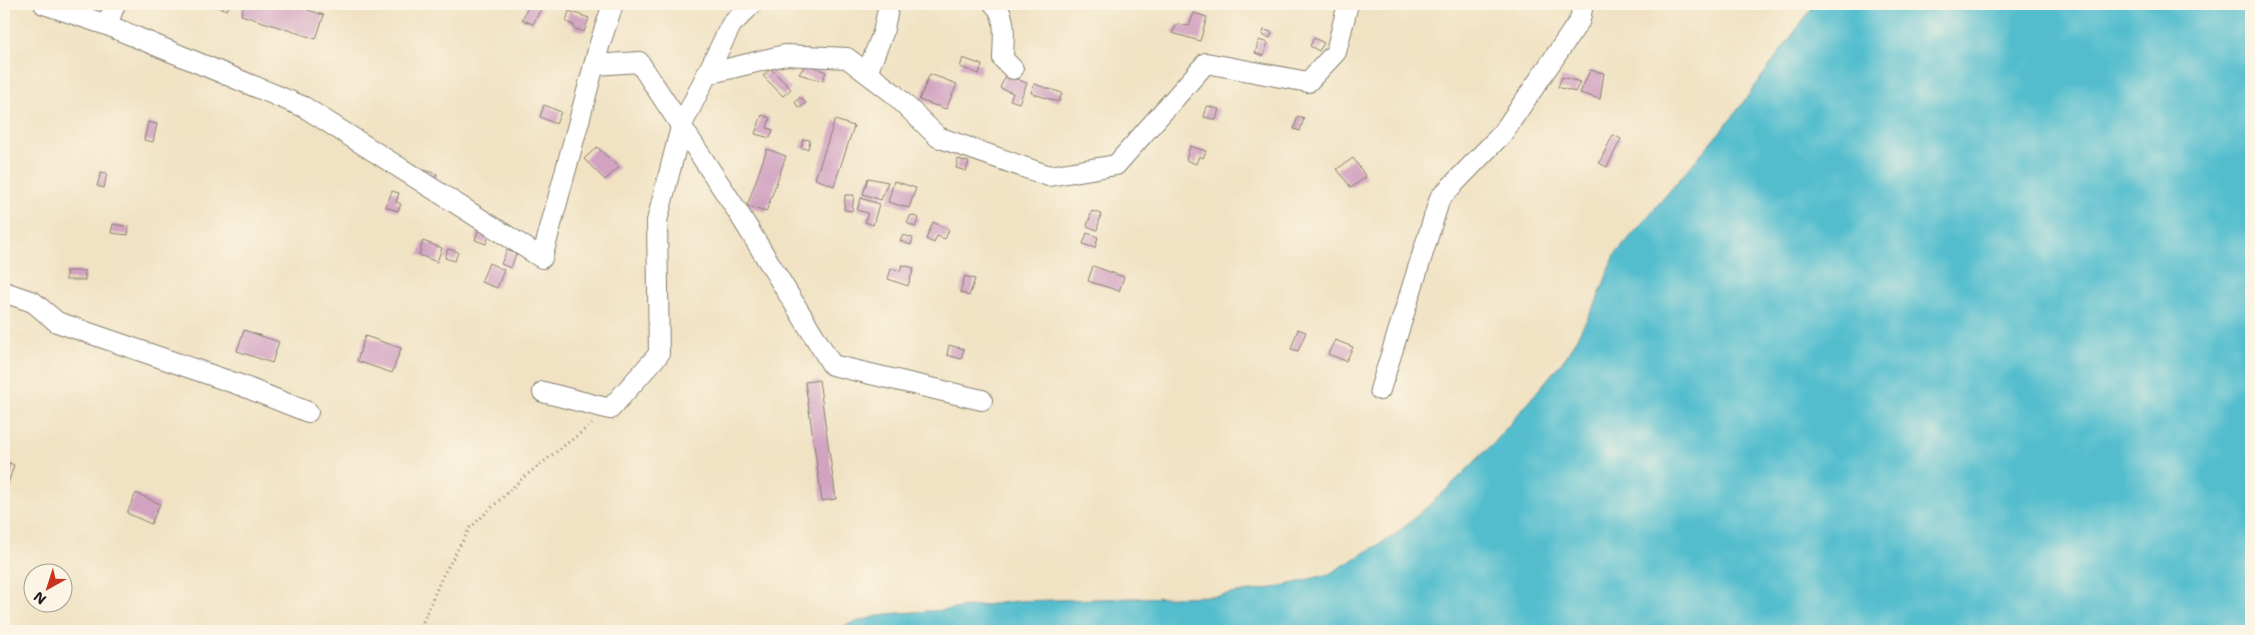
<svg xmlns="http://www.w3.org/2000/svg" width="2255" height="635" viewBox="0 0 2255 635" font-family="'Shantell Sans',sans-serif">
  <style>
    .water { fill: #52bdce; stroke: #376c75 }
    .building { fill: #d1a3c1 }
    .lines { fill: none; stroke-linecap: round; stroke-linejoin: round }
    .street-casing { stroke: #867f70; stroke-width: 22 }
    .path { stroke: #867f70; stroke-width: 3; stroke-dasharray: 1 4; stroke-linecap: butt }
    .street { stroke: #fff; stroke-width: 20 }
  </style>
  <rect width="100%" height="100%" fill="#fcf5e5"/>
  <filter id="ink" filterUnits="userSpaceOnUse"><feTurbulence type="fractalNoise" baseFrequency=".02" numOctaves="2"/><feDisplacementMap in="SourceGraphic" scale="10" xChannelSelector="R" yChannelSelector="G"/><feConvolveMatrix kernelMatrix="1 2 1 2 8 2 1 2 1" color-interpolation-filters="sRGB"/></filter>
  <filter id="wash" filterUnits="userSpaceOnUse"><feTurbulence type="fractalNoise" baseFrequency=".0096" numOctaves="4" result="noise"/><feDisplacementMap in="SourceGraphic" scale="20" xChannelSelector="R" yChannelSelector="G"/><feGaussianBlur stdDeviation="1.12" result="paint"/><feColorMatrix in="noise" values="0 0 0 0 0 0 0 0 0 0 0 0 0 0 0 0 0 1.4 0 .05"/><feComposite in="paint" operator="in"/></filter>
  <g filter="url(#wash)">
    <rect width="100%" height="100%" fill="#f0e2c3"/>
    <polygon class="water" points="1815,4 2251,4 2251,631 832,631 852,623 886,614 945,610 1017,601 1216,596 1279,587 1329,574 1395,535 1445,491 1494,443 1566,357 1596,303 1615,255 1731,119"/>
    <g id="blocks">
      <g class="building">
        <polygon points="209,4 230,4 227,10"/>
        <polygon points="244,4 289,4 324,15 316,39 241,15"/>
        <polygon points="529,4 541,9 533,24 522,20"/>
        <polygon points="569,11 589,18 584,32 573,28 574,25 566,22"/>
        <polygon points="1194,13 1207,17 1200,41 1172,33 1177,24 1189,26"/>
        <polygon points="1264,30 1272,32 1270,38 1262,35"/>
        <polygon points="1314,38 1324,43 1319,51 1310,46"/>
        <polygon points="1259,40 1268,43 1263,56 1255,53"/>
        <polygon points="963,58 982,65 979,74 960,67"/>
        <polygon points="806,64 826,72 822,81 799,74"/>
        <polygon points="771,69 791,89 783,96 763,76"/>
        <polygon points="1590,70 1604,73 1600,99 1580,93"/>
        <polygon points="930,74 957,84 946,109 919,100"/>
        <polygon points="1006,75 1027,83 1019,103 1010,100 1013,93 1000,88"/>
        <polygon points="1562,77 1580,82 1575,92 1558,87"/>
        <polygon points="1034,84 1062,93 1059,102 1031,93"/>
        <polygon points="800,97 806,103 800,108 795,103"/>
        <polygon points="544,105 561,112 556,124 540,117"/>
        <polygon points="1207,106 1219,109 1216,120 1204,117"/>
        <polygon points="762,115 770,118 767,128 773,130 770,138 755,134"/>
        <polygon points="1298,116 1304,118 1300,131 1294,129"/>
        <polygon points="835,120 854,126 834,186 815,179"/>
        <polygon points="148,122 157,124 153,142 144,140"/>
        <polygon points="1613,135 1621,139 1607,167 1599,163"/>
        <polygon points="803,139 810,140 808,149 801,148"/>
        <polygon points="1190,146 1206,151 1203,158 1199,156 1196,164 1186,160"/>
        <polygon points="597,147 619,167 605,180 584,159"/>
        <polygon points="767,149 786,156 766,212 747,206"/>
        <polygon points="1353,158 1366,177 1351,188 1337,169"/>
        <polygon points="958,159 969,162 966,171 956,168"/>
        <polygon points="421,169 437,174 433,186 418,178"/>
        <polygon points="101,172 107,173 104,188 97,186"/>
        <polygon points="868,178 888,182 881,200 863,194"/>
        <polygon points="894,181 916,188 909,208 888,202"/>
        <polygon points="392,191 399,193 396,202 401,204 398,211 386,207"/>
        <polygon points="845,195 854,195 852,211 844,210"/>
        <polygon points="861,198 879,204 873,225 865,222 868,213 857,210"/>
        <polygon points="1092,211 1101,214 1097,230 1087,226"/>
        <polygon points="911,215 919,218 915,227 907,223"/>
        <polygon points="933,222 949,230 945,239 937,236 934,243 926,239"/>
        <polygon points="113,224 129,227 128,235 111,233"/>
        <polygon points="480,225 488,228 485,235 489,236 486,244 475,240"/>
        <polygon points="1087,233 1098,237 1095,248 1083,244"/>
        <polygon points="903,235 913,238 911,245 900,241"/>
        <polygon points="423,241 442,248 437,262 419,255"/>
        <polygon points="448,249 458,252 455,261 445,258"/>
        <polygon points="507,250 516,254 511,268 501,264"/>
        <polygon points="489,263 504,270 497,288 481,282"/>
        <polygon points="902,265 914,268 908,286 888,279 891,268 900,271"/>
        <polygon points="1093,266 1124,277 1119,291 1088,281"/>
        <rect x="66" y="271" width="19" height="9"/>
        <polygon points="965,276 975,279 969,296 960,292"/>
        <polygon points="1298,329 1306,332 1298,351 1291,349"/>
        <polygon points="244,330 279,342 272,363 237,351"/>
        <polygon points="365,336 401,348 392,373 357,361"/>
        <polygon points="1335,340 1353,347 1346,361 1328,354"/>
        <polygon points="949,345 964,349 961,359 947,355"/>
        <polygon points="819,380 836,499 822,501 805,382"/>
        <polygon points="4,461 14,465 6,490 4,489"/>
        <polygon points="136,493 160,504 151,524 127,513"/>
      </g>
    </g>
  </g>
  <g filter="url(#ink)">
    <use href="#blocks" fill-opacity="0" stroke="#867f70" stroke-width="1"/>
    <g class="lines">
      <g class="street-casing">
        <g id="street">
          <polyline points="44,4 107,25 304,107 542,258 600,43 613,4"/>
          <path d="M994,4C1008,16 1003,42 1003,59L1013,69"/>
          <polyline points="107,25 115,4"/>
          <polyline points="595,65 639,62 738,212 832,365 982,400"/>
          <polyline points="867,73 883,33 889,4"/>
          <polyline points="707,74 785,55 847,58 893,93 938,137 1049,176 1116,165 1206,63 1308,82 1336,52 1348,4"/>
          <polyline points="4,292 33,302 57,322 240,385 308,412"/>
          <polyline points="1380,390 1440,198 1502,134 1580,20 1583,4"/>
          <polyline points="543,392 610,409 659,354 657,221 681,127 731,25 752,4"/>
        </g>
      </g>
      <polyline class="path" points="419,631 442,577 470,528 524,477 592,424"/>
      <use href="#street" class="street"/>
    </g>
  </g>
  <rect width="2255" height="635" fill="none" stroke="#fcf5e5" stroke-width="20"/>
  <g transform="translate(48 588) rotate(219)"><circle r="24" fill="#fcf5e5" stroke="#a29e95"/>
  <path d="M0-4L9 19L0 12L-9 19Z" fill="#c8321e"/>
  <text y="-8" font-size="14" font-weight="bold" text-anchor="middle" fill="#1c1c1c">N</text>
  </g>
</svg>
